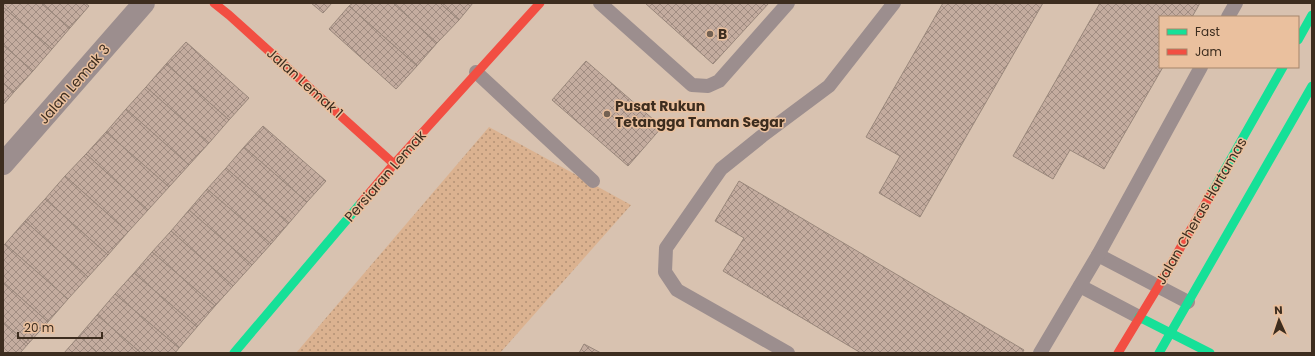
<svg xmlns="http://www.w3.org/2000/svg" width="1315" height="356" viewBox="0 0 1315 356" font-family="Poppins,sans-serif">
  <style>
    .grass { fill: url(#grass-dots) }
    .building { fill: url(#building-cross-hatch); stroke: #99877b }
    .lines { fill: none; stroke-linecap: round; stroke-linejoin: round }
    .lane { stroke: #9c8e8e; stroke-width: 14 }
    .street { stroke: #9c8e8e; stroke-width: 22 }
    .fast { stroke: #16e098; stroke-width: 9 }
    .jam { stroke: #f24e42; stroke-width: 9 }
    .poi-dot { fill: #736152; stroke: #eac09e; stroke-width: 1.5 }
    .labels { text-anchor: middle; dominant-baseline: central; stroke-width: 3; stroke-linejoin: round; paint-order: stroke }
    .poi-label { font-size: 14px; font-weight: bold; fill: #3d2d1f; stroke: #eac09e; text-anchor: start }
    .street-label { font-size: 14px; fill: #3d2d1f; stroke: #eac09e }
  </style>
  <defs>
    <pattern id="grass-dots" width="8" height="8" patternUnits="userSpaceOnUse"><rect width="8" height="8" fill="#dbb290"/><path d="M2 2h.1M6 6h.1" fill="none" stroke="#b39175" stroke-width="1.8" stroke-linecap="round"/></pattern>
    <pattern id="building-cross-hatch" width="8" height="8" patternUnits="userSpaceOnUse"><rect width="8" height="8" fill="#c4ac9f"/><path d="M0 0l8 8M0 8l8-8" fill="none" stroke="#a08c81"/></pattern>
  </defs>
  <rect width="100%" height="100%" fill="#d8c2b0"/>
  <polygon class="grass" points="489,127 631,205 500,353 296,353"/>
  <g class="building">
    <polygon points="3,3 41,3 70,28 52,49 3,7"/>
    <polygon points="41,3 85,3 89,6 70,28"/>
    <polygon points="311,3 332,3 323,13"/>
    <polygon points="353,3 393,3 437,43 417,66 349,6"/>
    <polygon points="393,3 440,3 459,20 437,43"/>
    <polygon points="440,3 473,3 459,20"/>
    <polygon points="645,3 769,3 713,64"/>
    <polygon points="943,3 1043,3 920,217 879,193 900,156 866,137"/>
    <polygon points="1100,3 1200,3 1192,17 1160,17 1160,67 1163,67 1104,169 1070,150 1053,179 1013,156"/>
    <polygon points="349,6 417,66 396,89 329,29"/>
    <polygon points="3,7 52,49 33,71 3,45"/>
    <polygon points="186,42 249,98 229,120 166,64"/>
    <polygon points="3,45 33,71 14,92 3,83"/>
    <polygon points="586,61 662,127 628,166 552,100"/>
    <polygon points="166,64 229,120 209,143 146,87"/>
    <polygon points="3,83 14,92 3,105"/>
    <polygon points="146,87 209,143 189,165 126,109"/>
    <polygon points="126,109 189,165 169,187 106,132"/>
    <polygon points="263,126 326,181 307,202 244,147"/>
    <polygon points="106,132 169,187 148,210 86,154"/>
    <polygon points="244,147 307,202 289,223 226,168"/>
    <polygon points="86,154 148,210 128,232 65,176"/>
    <polygon points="226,168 289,223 271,244 207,189"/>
    <polygon points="65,176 128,232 108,255 45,199"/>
    <polygon points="739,181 1024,350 1022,353 861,353 723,271 744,238 715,221"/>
    <polygon points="207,189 271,244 252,265 189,210"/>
    <polygon points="45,199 108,255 88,277 25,221"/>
    <polygon points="189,210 252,265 233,286 171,231"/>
    <polygon points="25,221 88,277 68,299 5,244"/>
    <polygon points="171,231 233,286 215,306 152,252"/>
    <polygon points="5,244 68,299 48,322 3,282 3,246"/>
    <polygon points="152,252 215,306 197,327 134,273"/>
    <polygon points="134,273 197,327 179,348 115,294"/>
    <polygon points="3,282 48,322 28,344 3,322"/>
    <polygon points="115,294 179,348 175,353 141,353 97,315"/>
    <polygon points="97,315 141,353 98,353 79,336"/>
    <polygon points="3,322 28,344 20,353 3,353"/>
    <polygon points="79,336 98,353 64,353"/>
    <polygon points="584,344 601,353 579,353"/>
  </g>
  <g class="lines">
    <g class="lane">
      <polyline points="600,3 692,85 708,86 719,81 788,3"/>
      <polyline points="1228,17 1236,3"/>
      <polyline points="476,72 593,181"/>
      <polyline points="1098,255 1188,302"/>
      <polyline points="1080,286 1139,317"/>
      <polyline points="788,353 677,290 665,272 666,248 721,169 762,136 829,86 894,3"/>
      <polyline points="1040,353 1098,255 1201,67"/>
    </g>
    <polyline class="street" points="3,164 144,3"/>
    <g class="fast">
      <polyline points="1298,40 1312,15"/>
      <polyline points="1211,194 1283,67"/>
      <polyline points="1139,317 1210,353"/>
      <polyline points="234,353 361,203"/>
      <polyline points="1159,353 1312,86"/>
    </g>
    <g class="jam">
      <polyline points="214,3 229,15 394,164"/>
      <polyline points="361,203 394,164 540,3"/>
      <polyline points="1118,353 1158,287 1211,194"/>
    </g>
  </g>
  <g class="poi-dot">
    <circle cx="710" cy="34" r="4"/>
    <circle cx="607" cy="114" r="4"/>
  </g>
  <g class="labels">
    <g class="poi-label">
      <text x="718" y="34">B</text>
      <text x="615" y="106">Pusat Rukun<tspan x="615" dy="16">Tetangga Taman Segar</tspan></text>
    </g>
    <g class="street-label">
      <text transform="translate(305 83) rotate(42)">Jalan Lemak 1</text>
      <text transform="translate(74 84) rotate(-49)">Jalan Lemak 3</text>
      <text transform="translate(385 176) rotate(-49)">Persiaran Lemak</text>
      <text transform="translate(1201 211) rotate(-60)">Jalan Cheras Hartamas</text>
    </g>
  </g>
  <rect width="1315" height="356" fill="none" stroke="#3d2d1f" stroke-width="8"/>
  <rect x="1159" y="16" width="140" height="52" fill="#eac09e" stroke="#a5856b"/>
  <rect x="1167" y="29" width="20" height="6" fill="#16e098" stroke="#a5856b"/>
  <text x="1195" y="36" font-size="12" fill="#3d2d1f">Fast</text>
  <rect x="1167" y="49" width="20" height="6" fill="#f24e42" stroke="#a5856b"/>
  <text x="1195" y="56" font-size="12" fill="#3d2d1f">Jam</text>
  <g transform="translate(1279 320) rotate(357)" stroke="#eac09e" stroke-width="3" paint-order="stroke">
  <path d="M0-3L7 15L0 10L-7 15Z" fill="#3d2d1f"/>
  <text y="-6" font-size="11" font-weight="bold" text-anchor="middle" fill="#3d2d1f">N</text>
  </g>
  <path d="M18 332v6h84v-6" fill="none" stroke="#3d2d1f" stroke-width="2"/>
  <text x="24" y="332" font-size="12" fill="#3d2d1f" stroke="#eac09e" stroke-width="3" paint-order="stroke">20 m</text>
</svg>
